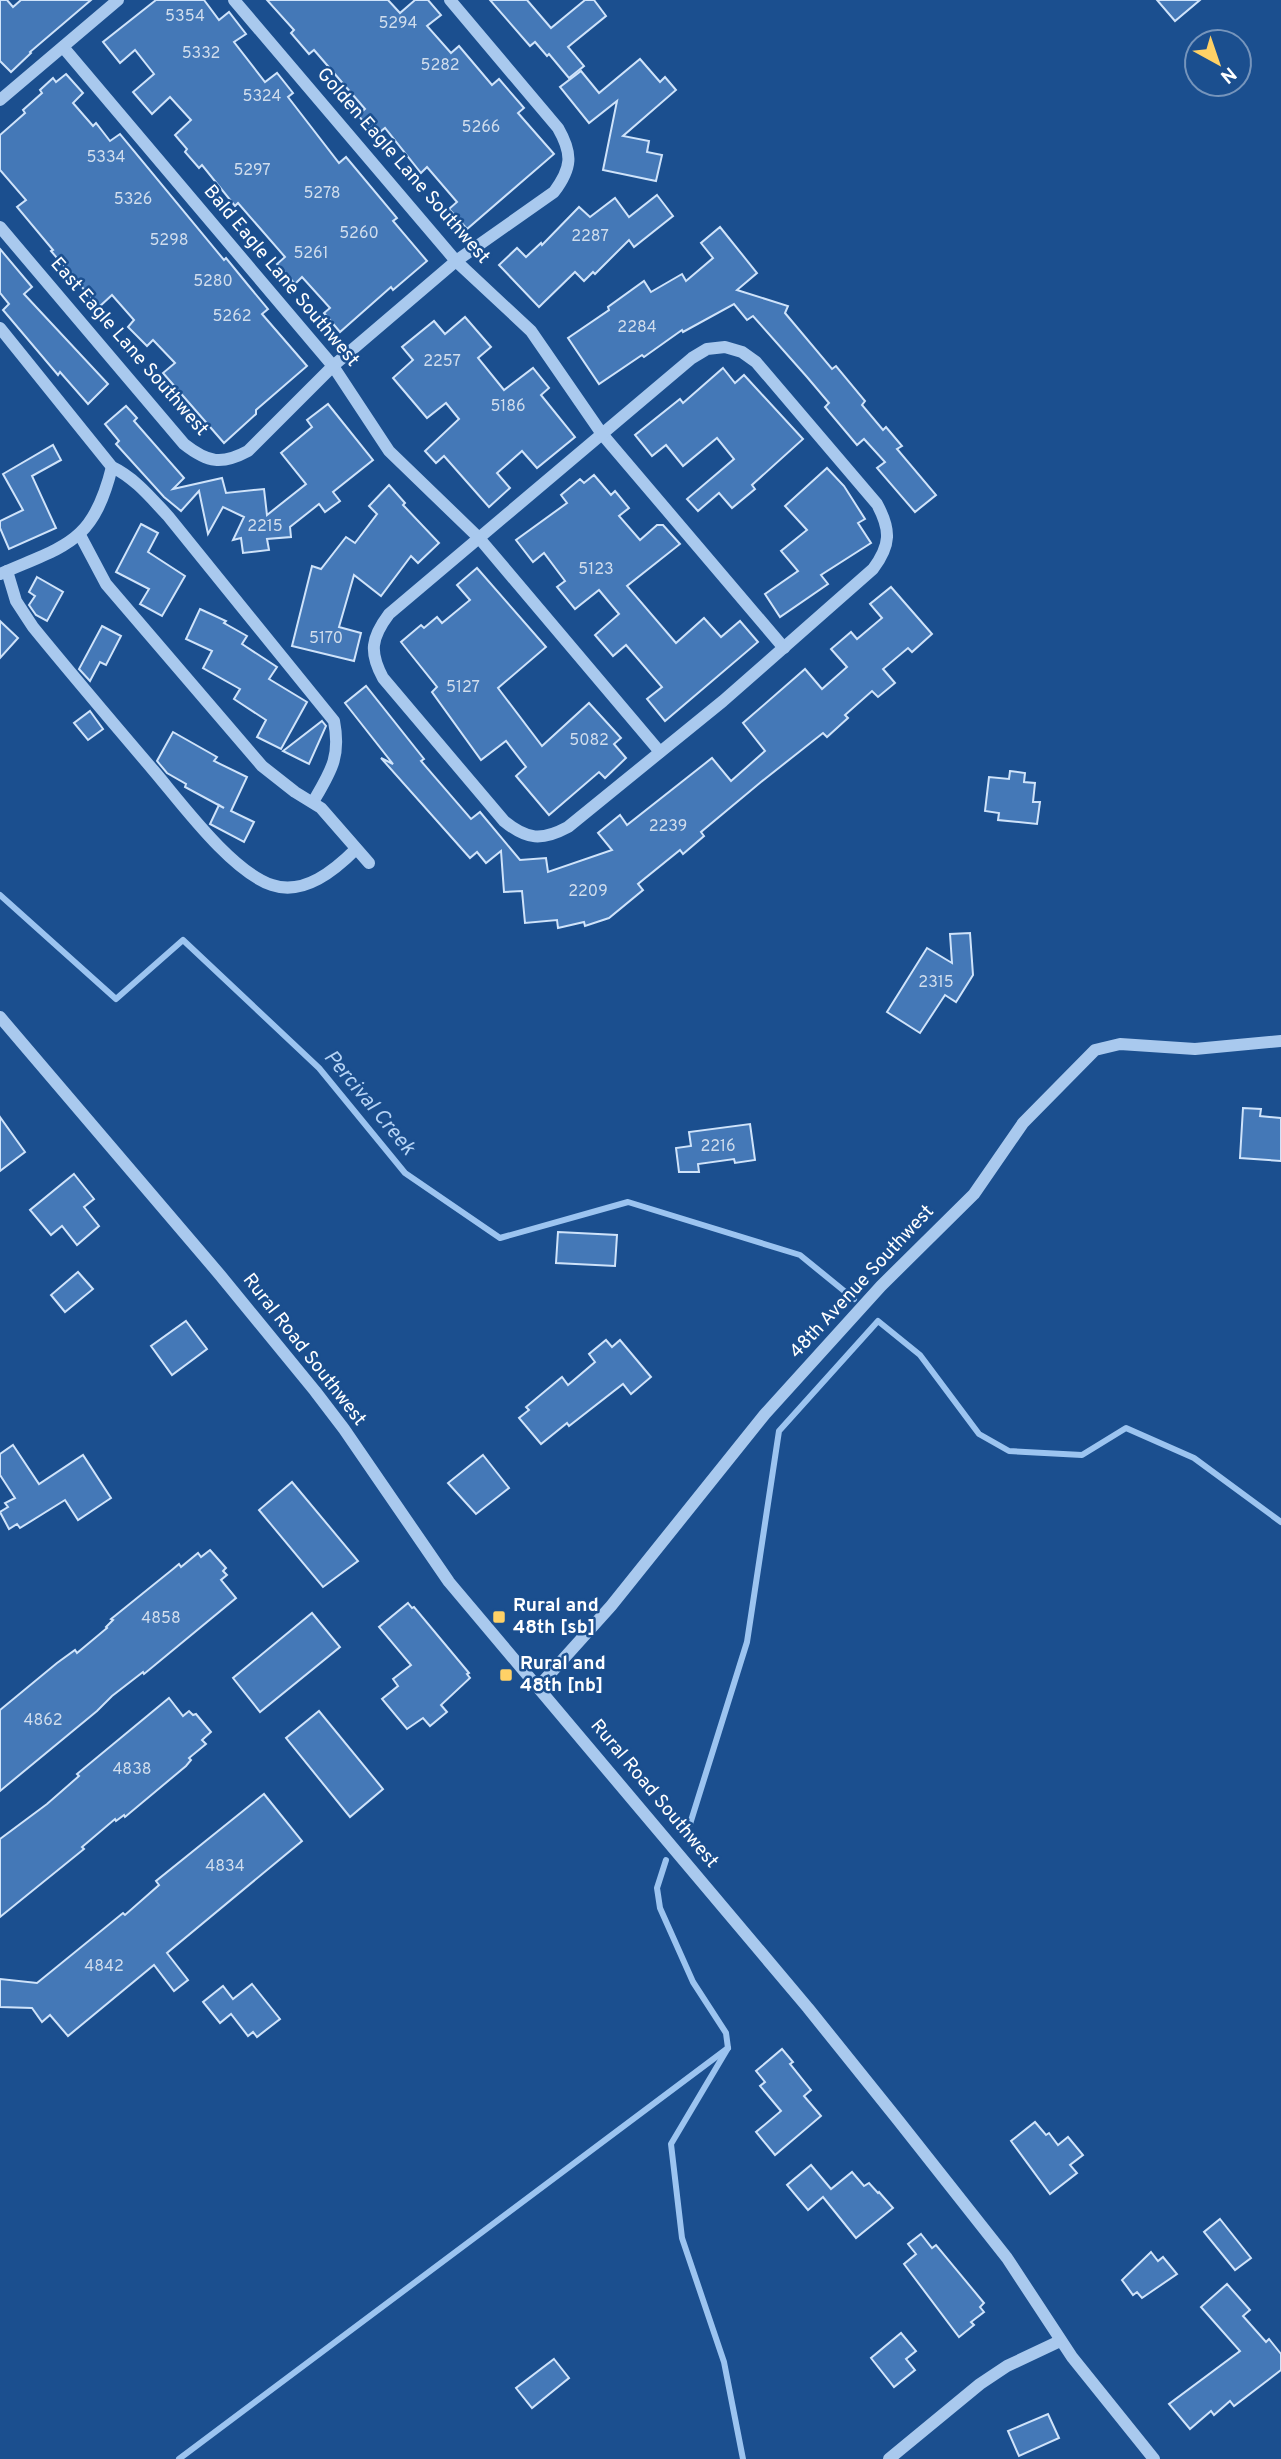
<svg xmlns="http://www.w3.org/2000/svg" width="1281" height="2459" viewBox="0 0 1281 2459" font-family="Overpass,sans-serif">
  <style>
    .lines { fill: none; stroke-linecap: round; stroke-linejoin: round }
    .stream { stroke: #9cc4f0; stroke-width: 6 }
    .building { fill: #4478b7; stroke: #cfe3fa; stroke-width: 2 }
    .minor { stroke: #a9c9ee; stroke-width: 12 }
    .poi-dot { fill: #ffd166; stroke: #1b4f8f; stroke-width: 2.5 }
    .labels { text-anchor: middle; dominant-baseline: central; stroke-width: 5; stroke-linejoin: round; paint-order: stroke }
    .number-label { font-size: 16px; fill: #d0dded }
    .street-label { font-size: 19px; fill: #fff; stroke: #1b4f8f }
    .poi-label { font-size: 19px; font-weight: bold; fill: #fff; stroke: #1b4f8f; text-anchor: start }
    .water-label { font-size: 21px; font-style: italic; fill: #b5d3f5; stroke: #1b4f8f }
  </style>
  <rect width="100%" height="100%" fill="#1b4f8f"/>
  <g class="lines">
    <g class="stream">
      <polyline points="0,895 116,999 183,940 319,1068 405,1173 500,1238 628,1202 800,1255 854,1299"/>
      <polyline points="690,1824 747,1642 779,1431 878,1321 920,1355 979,1434 1009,1451 1082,1455 1126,1428 1194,1458 1281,1522"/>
      <polyline points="666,1860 657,1888 660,1908 693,1982 726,2033 728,2048 671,2144 682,2238 724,2362 743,2459"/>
      <polyline points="179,2459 728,2048"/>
    </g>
  </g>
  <g class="building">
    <polygon points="0,0 7,0 13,7 21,0 91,0 30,52 31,53 11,72 0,61"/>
    <polygon points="156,0 204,0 219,20 229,12 246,34 234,42 265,82 277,73 293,93 288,97 339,163 346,157 397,218 393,221 427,261 393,290 391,287 340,332 324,313 330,308 302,277 295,284 277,264 285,257 238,203 235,206 202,165 199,168 185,152 187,149 175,135 191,120 170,97 152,114 133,92 154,74 135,50 120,63 103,42"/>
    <polygon points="267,0 388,0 400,13 415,0 428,0 441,15 427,26 451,53 459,46 492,85 499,79 524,108 518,113 554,154 467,229 449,209 457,202 427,167 421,173 385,128 375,136 358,115 365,109 314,50 309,54 291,33 294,30"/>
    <polygon points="490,0 527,0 551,28 585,0 594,0 606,16 568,47 584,66 569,78 549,54 547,56 535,42 530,46"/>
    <polygon points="1157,0 1200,0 1175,21"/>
    <polygon points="640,59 660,82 665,77 676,90 623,136 649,141 647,152 662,155 656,181 603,170 617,101 589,123 560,87 581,71 599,93"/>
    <polygon points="66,74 83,93 73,103 93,126 96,123 110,141 120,134 224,260 226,258 248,285 268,309 262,314 307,366 256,410 256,414 224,443 163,373 175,363 153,340 147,346 128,327 134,320 112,295 99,307 51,251 53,250 17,207 26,200 0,170 0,135 25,113 23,110 42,93 40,90 53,78 56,82"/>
    <polygon points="657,195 673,216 634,247 629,240 595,274 593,272 584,281 575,272 539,307 499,265 517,248 526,257 541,243 542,245 579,207 590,217 615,198 629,217"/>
    <polygon points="720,227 757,273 737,290 788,306 785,313 832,369 836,366 865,401 862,405 883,430 886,427 902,446 897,449 936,495 915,512 877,468 885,462 864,439 857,445 825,407 829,403 807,377 753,316 747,320 734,304 683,332 682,330 644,357 642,355 599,384 568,338 609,310 608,307 644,281 651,292 682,274 686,281 713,258 701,243"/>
    <polygon points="0,249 32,287 24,294 108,384 88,404 60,372 58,375 3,310 9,304 0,293"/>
    <polygon points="465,317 491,347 478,358 504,390 533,368 549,388 541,395 575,437 537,468 522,451 497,473 510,488 489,507 444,456 436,463 425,451 459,419 446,403 427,418 393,378 413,360 402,347 434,321 445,334"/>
    <polygon points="723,368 735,383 744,375 803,439 752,485 755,489 732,508 719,493 698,511 687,499 734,459 717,438 683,466 666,445 652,456 635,435 680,399 683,403"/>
    <polygon points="328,404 373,460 333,492 340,501 325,512 319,504 290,527 291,537 267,539 269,550 243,553 241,538 233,540 244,517 223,507 208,534 199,491 181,511 164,497 116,444 119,441 105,424 126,406 137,418 134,421 184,478 173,489 222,478 226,493 264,489 267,515 306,484 281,453 312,427 307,420"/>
    <polygon points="53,445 61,460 32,476 56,528 9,549 0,528 0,521 23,510 3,474"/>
    <polygon points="827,468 844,486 865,519 858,523 871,543 821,575 828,584 780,617 765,594 798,571 781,551 807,530 785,506"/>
    <polygon points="594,475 611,495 615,491 629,508 619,516 640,540 657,525 663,525 680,544 627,586 676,643 704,618 721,637 740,621 758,642 665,721 647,699 662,687 626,645 613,656 595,635 619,614 599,590 575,609 557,587 565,581 544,553 533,562 516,540 567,503 561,495 580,479 584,483"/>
    <polygon points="389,485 405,503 403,505 439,543 418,563 411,556 381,596 354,575 339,627 361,633 354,661 292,646 312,566 321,569 346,537 355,543 377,514 369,506"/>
    <polygon points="141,524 158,533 148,552 185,576 162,616 140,604 149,589 116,572"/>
    <polygon points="477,568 546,647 498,688 542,746 589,703 621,738 614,744 626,758 605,778 599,772 549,815 516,776 526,767 506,741 481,760 432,692 437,687 401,642 421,625 424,628 437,617 442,623 470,600 457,585"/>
    <polygon points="37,577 63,592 47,621 36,615 29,605 35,596 29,592"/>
    <polygon points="891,587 932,634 912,652 908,648 883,669 895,683 878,697 872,691 845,715 848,718 827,737 823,733 761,782 701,832 704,836 683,854 680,850 638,884 643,890 609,918 585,926 584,922 558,928 557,920 525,923 522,891 504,892 501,851 486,863 477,852 470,858 381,758 393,764 345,703 366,686 424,759 421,761 471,819 480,812 520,860 546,858 548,872 612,850 598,833 620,815 627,825 712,758 731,781 765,751 743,723 805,669 822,689 847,667 831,649 851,632 857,639 882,618 870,604"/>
    <polygon points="200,609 226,621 224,623 247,636 242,644 277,667 269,679 307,702 281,749 257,737 266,720 234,699 240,689 203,668 212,651 186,639"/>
    <polygon points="0,621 18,638 0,658"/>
    <polygon points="102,626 121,636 106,665 100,662 90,681 79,669"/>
    <polygon points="90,711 103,729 88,740 74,723"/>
    <polygon points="322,721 326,726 309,764 283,751"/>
    <polygon points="173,732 217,757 214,761 247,777 231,811 254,822 244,842 210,824 219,805 224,808 185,787 186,784 167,773 157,761"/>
    <polygon points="1010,771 1025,773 1024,782 1035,783 1033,802 1040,802 1037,824 998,820 999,813 985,811 989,777 1009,779"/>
    <polygon points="970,933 973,975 956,1002 945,995 920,1033 887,1012 927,948 952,963 950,934"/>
    <polygon points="1243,1108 1261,1109 1260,1116 1281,1118 1281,1161 1240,1158"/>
    <polygon points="0,1117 25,1152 0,1171"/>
    <polygon points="750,1124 755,1160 735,1163 734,1159 698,1164 699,1172 679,1172 676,1148 691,1146 689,1132"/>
    <polygon points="74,1174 94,1199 84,1207 99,1226 77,1245 62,1226 51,1235 30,1210"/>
    <polygon points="558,1232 617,1235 615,1266 556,1263"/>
    <polygon points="78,1272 93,1289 65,1312 51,1295"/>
    <polygon points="186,1321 207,1349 172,1375 151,1346"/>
    <polygon points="606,1340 612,1347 620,1340 651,1377 631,1394 623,1384 569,1426 567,1423 541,1444 519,1418 529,1410 526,1407 562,1377 568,1385 595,1362 589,1354"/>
    <polygon points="13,1445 39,1484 83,1455 111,1498 78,1520 65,1500 20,1528 17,1524 9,1529 0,1512 8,1507 5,1503 15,1498 0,1475 0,1454"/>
    <polygon points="483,1455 509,1488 476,1514 448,1483"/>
    <polygon points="292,1482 358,1561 323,1587 259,1510"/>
    <polygon points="210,1550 226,1568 223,1571 227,1575 221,1580 236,1598 144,1674 143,1672 112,1696 97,1711 0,1791 0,1710 57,1663 75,1650 77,1653 107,1628 106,1627 113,1620 111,1619 173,1569 179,1564 181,1567 198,1553 201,1557"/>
    <polygon points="408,1603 412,1608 414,1607 469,1673 467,1674 470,1678 441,1705 447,1712 430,1726 423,1718 407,1729 382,1699 398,1686 393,1679 411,1665 379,1627"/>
    <polygon points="312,1613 340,1647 260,1712 233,1678"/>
    <polygon points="169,1698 183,1716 189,1711 193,1715 196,1714 211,1732 202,1740 206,1744 189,1758 191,1760 186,1766 125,1817 124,1815 116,1821 115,1819 82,1847 84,1849 0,1917 0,1839 47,1804 79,1776 77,1774"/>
    <polygon points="319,1711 383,1789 350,1817 286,1738"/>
    <polygon points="264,1794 302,1841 167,1953 188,1980 174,1991 154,1965 68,2036 50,2015 42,2022 32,2008 0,2007 0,1979 37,1983 123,1913 125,1915 159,1885 156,1881"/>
    <polygon points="252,1984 280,2019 257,2037 253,2032 248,2036 231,2014 220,2023 203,2002 223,1986 233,1999"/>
    <polygon points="782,2049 793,2062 790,2064 811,2090 804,2096 821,2116 775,2155 756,2132 781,2111 760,2086 765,2082 756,2071"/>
    <polygon points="1035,2122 1046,2135 1049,2133 1058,2145 1068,2137 1083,2155 1070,2165 1077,2173 1050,2194 1011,2141"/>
    <polygon points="811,2165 831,2189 852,2172 864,2186 869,2183 878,2193 879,2192 893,2208 856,2238 823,2197 808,2210 787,2185"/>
    <polygon points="1220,2219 1251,2258 1235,2270 1204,2232"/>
    <polygon points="921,2234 932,2248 936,2245 984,2303 980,2307 984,2312 971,2322 974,2325 959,2337 904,2264 916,2254 908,2244"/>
    <polygon points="1151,2252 1158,2261 1163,2257 1177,2274 1142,2298 1137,2292 1133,2295 1122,2280"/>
    <polygon points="1227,2284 1250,2310 1243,2316 1266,2342 1269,2339 1281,2354 1281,2370 1234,2406 1230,2401 1214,2415 1211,2411 1190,2429 1169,2404 1240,2351 1201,2307"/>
    <polygon points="901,2333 916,2351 906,2359 915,2370 894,2387 871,2358"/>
    <polygon points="554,2359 569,2378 532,2408 516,2388"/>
    <polygon points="1048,2414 1059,2438 1019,2456 1008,2431"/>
  </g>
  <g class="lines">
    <g class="minor">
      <polyline points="234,0 456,261 531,331 602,434 784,648"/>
      <polyline points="63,47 333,366 389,451 479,538 660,752"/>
      <polyline points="0,100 118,0"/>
      <path d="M0,227L184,444C208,463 222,465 248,451L333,366L456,261L554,192C572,168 573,154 558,128L450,0"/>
      <path d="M0,328L112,467C135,478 151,498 168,516L334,721C341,757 331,771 313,802"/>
      <path d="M725,347L742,352L756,362L877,504C891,530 891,545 873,569L723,701L568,827C542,841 527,840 504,821L383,678C369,652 371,638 389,614L692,358L707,349Z"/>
      <polyline points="80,535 106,584 262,766 295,792 321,808 369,863"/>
      <path d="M7,571L16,601L33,627C73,676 113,723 154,771C182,804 232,872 272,885C304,896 335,870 356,849"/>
      <path d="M0,574C66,545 93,544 112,467"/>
      <polyline points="0,1017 220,1275 315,1391 344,1429 449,1582 808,2008 898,2120 1007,2258 1072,2357 1154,2459"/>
      <polyline points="539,1686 611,1606 765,1414 881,1286 974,1194 1023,1123 1095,1050 1120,1044 1195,1049 1281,1041"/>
      <polyline points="889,2459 980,2384 1007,2366 1060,2341"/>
    </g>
  </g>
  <g class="poi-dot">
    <rect x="492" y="1610" width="14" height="14" rx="3.5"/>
    <rect x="499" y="1668" width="14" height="14" rx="3.5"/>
  </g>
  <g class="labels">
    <g class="number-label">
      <text x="185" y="17">5354</text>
      <text x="398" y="24">5294</text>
      <text x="201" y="54">5332</text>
      <text x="440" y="66">5282</text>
      <text x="262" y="97">5324</text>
      <text x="481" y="128">5266</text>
      <text x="106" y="158">5334</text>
      <text x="252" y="171">5297</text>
      <text x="322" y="194">5278</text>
      <text x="133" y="200">5326</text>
      <text x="359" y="234">5260</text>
      <text x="590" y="237">2287</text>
      <text x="169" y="241">5298</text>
      <text x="311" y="254">5261</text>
      <text x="213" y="282">5280</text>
      <text x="232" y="317">5262</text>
      <text x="637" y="328">2284</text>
      <text x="442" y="362">2257</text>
      <text x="508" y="407">5186</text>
      <text x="265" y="527">2215</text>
      <text x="596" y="570">5123</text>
      <text x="326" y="639">5170</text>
      <text x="463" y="688">5127</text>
      <text x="589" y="741">5082</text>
      <text x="668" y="827">2239</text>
      <text x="588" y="892">2209</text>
      <text x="936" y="983">2315</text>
      <text x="718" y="1147">2216</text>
      <text x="161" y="1619">4858</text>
      <text x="43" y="1721">4862</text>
      <text x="132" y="1770">4838</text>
      <text x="225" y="1867">4834</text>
      <text x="104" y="1967">4842</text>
    </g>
    <g class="street-label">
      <text transform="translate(403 166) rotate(49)">Golden Eagle Lane Southwest</text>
      <text transform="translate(281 276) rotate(50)">Bald Eagle Lane Southwest</text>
      <text transform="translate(129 347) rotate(49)">East Eagle Lane Southwest</text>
      <text transform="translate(862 1282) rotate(-47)">48th Avenue Southwest</text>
      <text transform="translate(304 1350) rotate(52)">Rural Road Southwest</text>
      <text transform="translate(654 1794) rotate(50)">Rural Road Southwest</text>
    </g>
    <g class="poi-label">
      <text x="513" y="1606">Rural and<tspan x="513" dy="22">48th [sb]</tspan></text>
      <text x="520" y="1664">Rural and<tspan x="520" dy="22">48th [nb]</tspan></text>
    </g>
    <g class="water-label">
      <text transform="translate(369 1103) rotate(50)">Percival Creek</text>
    </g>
  </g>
  <g transform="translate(1218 63) rotate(140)"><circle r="33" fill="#1b4f8f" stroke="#7695bc" stroke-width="2"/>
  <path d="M0-5L12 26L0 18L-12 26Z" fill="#ffd166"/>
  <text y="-10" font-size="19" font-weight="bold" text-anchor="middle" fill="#ffffff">N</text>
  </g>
</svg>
